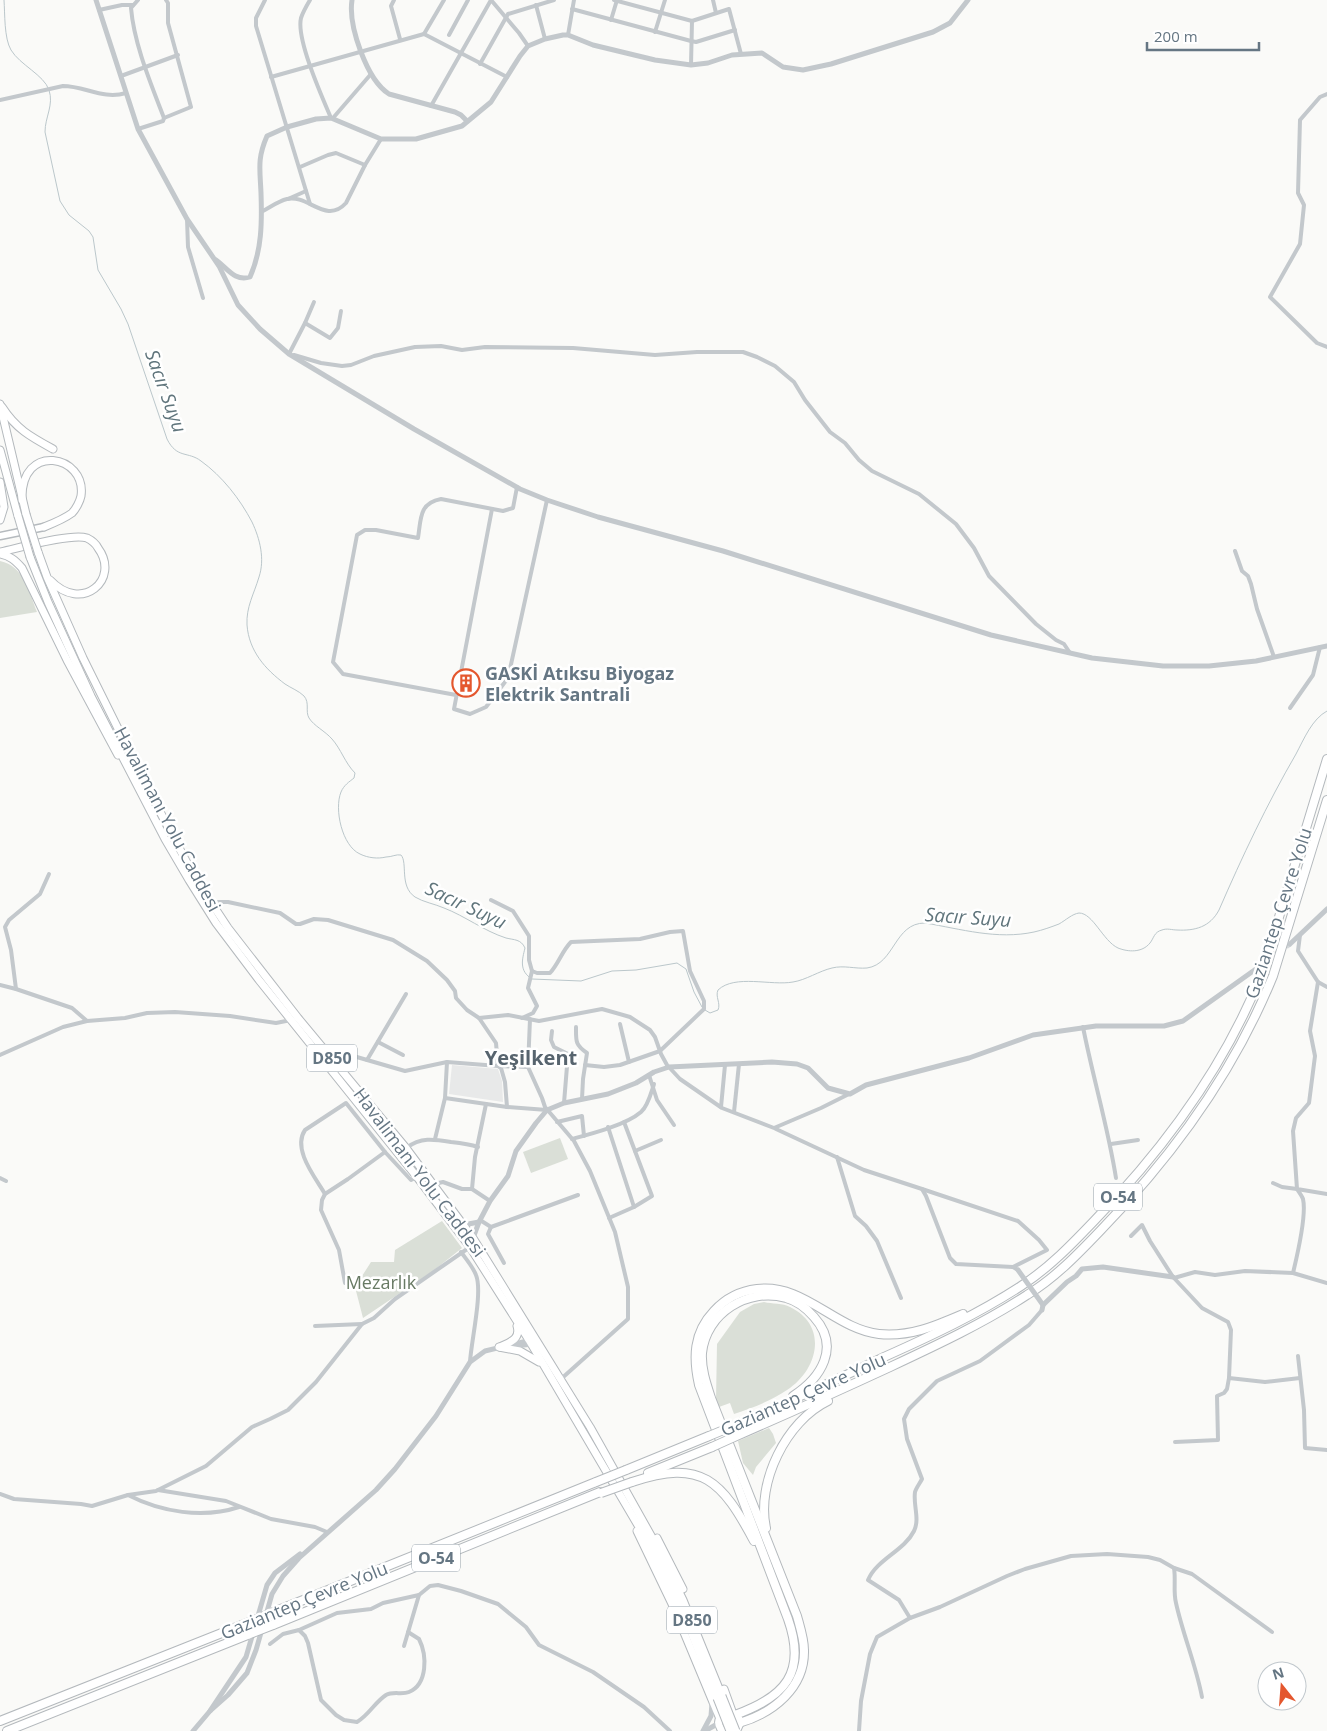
<svg xmlns="http://www.w3.org/2000/svg" width="1327" height="1731" viewBox="0 0 1327 1731" font-family="'Open Sans',sans-serif">
  <style>
    .built { fill: #e8e9e9 }
    .green { fill: #dadfd7 }
    .lines { fill: none; stroke-linecap: round; stroke-linejoin: round }
    .stream { stroke: #bbc7cb; stroke-width: 1 }
    .tertiary-tunnel { stroke: #d5d9db; stroke-width: 5; stroke-dasharray: 5 2.5; stroke-linecap: butt }
    .primary-casing { stroke: #b5babe; stroke-width: 9 }
    .trunk-casing { stroke: #b4b9bd; stroke-width: 9 }
    .motorway-casing { stroke: #b4b9bd; stroke-width: 10 }
    .minor { stroke: #c3c8cc; stroke-width: 4 }
    .tertiary { stroke: #c3c8cc; stroke-width: 5 }
    .primary { stroke: #fff; stroke-width: 6 }
    .trunk { stroke: #fff; stroke-width: 7 }
    .motorway { stroke: #fff; stroke-width: 8 }
    .trunk-bridge-casing { stroke: #b4b9bd; stroke-width: 9; stroke-linecap: butt }
    .motorway-bridge-casing { stroke: #b4b9bd; stroke-width: 10; stroke-linecap: butt }
    .tertiary-bridge { stroke: #c3c8cc; stroke-width: 5 }
    .trunk-bridge { stroke: #fff; stroke-width: 7 }
    .motorway-bridge { stroke: #fff; stroke-width: 8 }
    .labels { text-anchor: middle; dominant-baseline: central; stroke-width: 5; stroke-linejoin: round; paint-order: stroke }
    .shield { fill: #fff; stroke: #939fa8; stroke-width: 1 }
    .shield-label { font-size: 16px; font-weight: bold; fill: #657683 }
    .poi-label { font-size: 18px; font-weight: bold; fill: #657683; stroke: #fff; text-anchor: start }
    .street-label { font-size: 18px; fill: #657683; stroke: #fff }
    .park-label { font-size: 18px; fill: #687a64; stroke: #fff }
    .water-label { font-size: 19px; font-style: italic; fill: #60757c; stroke: #fff }
    .quarter-label { font-size: 20px; font-weight: bold; fill: #57646e; stroke: #fff }
  </style>
  <rect width="100%" height="100%" fill="#fafaf8"/>
  <polygon class="built" points="452,1065 498,1069 502,1081 503,1102 449,1094"/>
  <g class="green">
    <path d="M0,561C24,566 29,592 37,612L0,618Z"/>
    <polygon points="560,1138 568,1159 531,1173 523,1152"/>
    <polygon points="442,1221 462,1248 433,1271 363,1318 355,1287 371,1262 394,1262 395,1250"/>
    <path d="M764,1302C772,1304 783,1303 790,1307C829,1326 818,1370 787,1390C771,1401 752,1408 734,1414L730,1403L719,1407L716,1400L717,1344L740,1312L754,1304Z"/>
    <polygon points="769,1428 773,1434 776,1443 756,1467 753,1475 743,1463 738,1441"/>
  </g>
  <g class="lines">
    <g class="stream">
      <path d="M4,0C5,14 4,38 11,50C20,65 44,75 49,90C54,105 45,117 45,132L60,201L69,215L89,231L93,237L98,270L121,309L128,324L167,439C177,459 188,451 201,461C222,476 240,499 252,522C260,539 265,559 259,577C254,594 246,607 247,625C249,651 265,669 285,684C291,688 299,691 304,696C310,703 305,711 309,718C314,726 325,731 332,739C341,749 345,763 355,773L354,778C349,782 344,785 341,792C334,809 342,846 360,854C368,858 378,859 386,857C392,857 396,854 401,855C408,863 399,886 415,897C423,902 435,904 444,908C465,916 484,931 506,938C514,940 521,939 525,948C522,960 519,971 532,979L581,981L612,971L636,970L677,963L686,969L694,992L702,1007"/>
      <path d="M705,1010L710,1013L718,1010C721,1003 715,997 718,990C735,974 771,986 793,982C806,980 819,971 832,968C844,965 855,969 867,968C895,964 894,923 925,923C961,929 997,940 1034,932C1043,930 1051,927 1059,924C1066,920 1072,914 1079,913C1093,913 1103,941 1118,948C1128,952 1142,953 1150,943C1154,938 1154,932 1162,930C1167,928 1172,930 1177,930C1195,931 1210,927 1219,910C1242,857 1267,804 1296,754C1304,739 1312,719 1327,711"/>
    </g>
    <polyline class="tertiary-tunnel" points="1256,969 1290,944"/>
    <g class="primary-casing">
      <polyline id="primary" points="0,536 44,527"/>
    </g>
    <g class="trunk-casing">
      <g id="trunk">
        <polyline points="0,404 26,514"/>
        <path d="M2,407C16,429 31,437 53,449"/>
        <polyline points="0,450 18,516"/>
        <polyline points="0,482 4,507 0,520"/>
        <path d="M22,500C20,441 87,455 81,496C80,501 76,509 72,513C64,519 54,523 44,527"/>
        <path d="M0,552C19,548 71,533 87,538C91,540 96,544 98,548C121,579 82,614 50,580"/>
        <polyline points="38,552 47,577 83,658 148,789 195,878 228,928 298,1018 406,1148 473,1238 590,1427 654,1541 683,1600 722,1696"/>
        <path d="M0,554C10,556 15,560 22,568L67,660L118,755"/>
        <polyline points="30,557 48,602 91,696 165,839 189,880 216,923 259,980 417,1177 470,1247 529,1340 649,1544 688,1624 717,1698"/>
        <polyline points="499,1347 520,1351 539,1362"/>
        <path d="M500,1347C510,1342 521,1339 517,1326"/>
        <polyline points="637,1531 673,1606 720,1719"/>
        <polyline points="657,1538 683,1589"/>
        <polyline points="724,1689 733,1714"/>
        <path d="M722,1731C706,1708 753,1709 736,1731"/>
      </g>
    </g>
    <g class="motorway-casing">
      <g id="motorway">
        <path d="M726,1429C780,1406 832,1382 884,1357C931,1336 978,1314 1021,1286C1049,1268 1072,1244 1094,1221C1164,1149 1225,1066 1262,973L1327,759"/>
        <path d="M732,1438C785,1415 838,1391 890,1367C937,1345 984,1323 1027,1295C1055,1278 1078,1254 1100,1231C1172,1157 1234,1072 1273,976L1327,800"/>
        <polyline points="626,1470 709,1436"/>
        <polyline points="648,1473 712,1447"/>
        <path d="M632,1482C702,1458 722,1481 754,1541"/>
        <path d="M766,1528C756,1483 786,1421 828,1401"/>
        <polyline points="276,1611 596,1482"/>
        <polyline points="273,1625 600,1492"/>
        <path d="M735,1715C785,1697 807,1673 788,1619L699,1385C693,1358 693,1333 714,1311C725,1299 740,1291 757,1289C804,1283 835,1329 879,1334C910,1337 935,1326 963,1314"/>
        <polyline points="0,1721 252,1621"/>
        <path d="M739,1723C773,1713 805,1688 804,1650C804,1639 800,1627 797,1616L711,1398C706,1383 701,1368 702,1353C706,1313 748,1287 786,1298C798,1301 807,1309 814,1317C841,1347 821,1378 793,1396"/>
        <polyline points="7,1731 250,1634"/>
      </g>
    </g>
    <g class="minor">
      <path d="M138,0L131,8C134,44 151,84 164,118"/>
      <polyline points="265,0 256,18 256,26 310,204"/>
      <path d="M310,0C307,5 303,12 301,18C296,39 322,97 331,118"/>
      <polyline points="394,0 391,6 400,39"/>
      <polyline points="614,0 692,21 729,9 741,54"/>
      <polyline points="713,0 716,13"/>
      <polyline points="536,5 545,39"/>
      <polyline points="572,9 691,41 696,42 735,30"/>
      <polyline points="99,10 122,5 133,5"/>
      <polyline points="611,20 617,0"/>
      <polyline points="655,32 665,0"/>
      <polyline points="424,34 444,0"/>
      <polyline points="449,35 468,0"/>
      <polyline points="568,35 574,0"/>
      <polyline points="480,64 508,14 554,0"/>
      <polyline points="691,65 692,21"/>
      <polyline points="121,76 178,55"/>
      <polyline points="271,77 424,34 507,77"/>
      <polyline points="1327,94 1320,97 1300,120 1298,193 1304,205 1300,244 1270,297 1317,343 1327,347"/>
      <path d="M0,100L63,86C85,86 103,100 126,93"/>
      <polyline points="431,106 491,0 519,33 528,46"/>
      <polyline points="333,118 371,74"/>
      <polyline points="138,129 163,121 164,118 191,107 168,23 168,3 166,0"/>
      <polyline points="300,167 328,155 336,153 365,165"/>
      <polyline points="288,199 306,191"/>
      <path d="M261,212C269,208 278,201 287,199C308,194 326,225 346,203L365,165L381,139"/>
      <polyline points="187,219 188,247 203,298"/>
      <polyline points="305,323 330,338 338,328 341,311"/>
      <polyline points="289,354 305,323 314,302"/>
      <polyline points="294,355 321,363 342,366 351,365 374,356 415,347 441,346 462,350 485,347 573,348 655,355 697,352 743,352 757,357 775,366 794,382 805,400 830,432 845,443 859,460 872,471 919,494 956,524 974,548 989,576 1036,624 1056,640 1064,644 1070,653"/>
      <polyline points="492,509 454,709 470,714 486,707 508,678 547,500"/>
      <polyline points="1235,551 1242,571 1248,576 1251,584 1257,609 1274,657"/>
      <path d="M456,695L343,674L333,662L357,535L365,530H376L418,538C421,519 419,503 441,499L503,511L513,508L517,487"/>
      <polyline points="1290,708 1313,675 1320,647"/>
      <path d="M491,900L513,911L529,936V960L532,971L537,973H550C559,963 562,951 571,942L640,939L670,932L683,931L690,971L704,1001V1009L660,1051L620,1065L604,1067L585,1065"/>
      <polyline points="212,902 228,902 280,913 296,924 300,924 314,919 328,920 393,940 427,961 447,980 455,991 456,998 467,1010 479,1018 496,1043 498,1066 528,1067"/>
      <polyline points="1300,935 1298,951 1318,982 1327,987"/>
      <polyline points="1318,982 1310,1031 1315,1056 1309,1103 1296,1118 1293,1131 1297,1189 1327,1194"/>
      <polyline points="0,985 16,989 72,1008 87,1021"/>
      <polyline points="16,989 11,950 5,927 9,920 40,894 49,874"/>
      <polyline points="479,1018 508,1015 539,1021 602,1009 630,1017 650,1030 655,1037 661,1054 667,1065 680,1079 722,1108 774,1128 821,1108 849,1094"/>
      <polyline points="522,1018 533,1013 537,1006 528,988 532,971"/>
      <polyline points="530,1019 528,1067 542,1098 545,1107 574,1141 590,1171 615,1232 628,1287 628,1319 561,1379"/>
      <polyline points="620,1024 629,1062"/>
      <path d="M576,1027C576,1041 575,1045 587,1053L583,1079L582,1099"/>
      <path d="M1083,1027C1093,1078 1108,1127 1116,1178"/>
      <polyline points="552,1031 551,1040 554,1047 568,1054 564,1103"/>
      <polyline points="378,1042 403,1055"/>
      <polyline points="0,1055 63,1027 87,1021 125,1018 147,1013 175,1012 230,1016 276,1023 291,1020"/>
      <polyline points="330,1055 343,1053 405,1071 447,1062 498,1066 501,1068 505,1082 507,1107"/>
      <polyline points="367,1060 406,994"/>
      <polyline points="649,1075 657,1100 674,1125"/>
      <polyline points="445,1098 507,1107 547,1110"/>
      <polyline points="721,1107 725,1065"/>
      <polyline points="734,1112 739,1064"/>
      <polyline points="557,1122 582,1116 584,1136"/>
      <polyline points="608,1127 634,1207"/>
      <polyline points="776,1129 864,1170 922,1189 926,1196 950,1258 956,1264 1013,1267 1018,1270"/>
      <polyline points="435,1139 445,1098 447,1062"/>
      <path d="M572,1139C591,1134 626,1125 641,1112C648,1106 651,1093 654,1084"/>
      <polyline points="1111,1144 1138,1140"/>
      <path d="M406,1148C421,1137 433,1139 451,1142C460,1143 469,1144 478,1147"/>
      <polyline points="635,1151 661,1140"/>
      <polyline points="837,1157 855,1216 866,1226 877,1241 901,1298"/>
      <polyline points="0,1178 6,1181"/>
      <path d="M1273,1183L1282,1187L1297,1189C1299,1192 1302,1196 1303,1199C1307,1216 1297,1256 1293,1273"/>
      <polyline points="434,1184 443,1182 462,1189 472,1189 490,1201"/>
      <polyline points="472,1189 475,1157 486,1104"/>
      <polyline points="922,1189 1018,1221 1039,1240 1047,1250 1013,1267"/>
      <path d="M325,1194C315,1177 292,1149 305,1130L346,1103L385,1152L411,1180L417,1177"/>
      <polyline points="609,1218 634,1207 652,1196 624,1122"/>
      <polyline points="480,1220 491,1227 578,1195"/>
      <polyline points="491,1227 488,1234 504,1263"/>
      <polyline points="1131,1236 1142,1225 1150,1241 1173,1277"/>
      <path d="M461,1252C466,1259 473,1267 476,1275C483,1292 471,1342 470,1362"/>
      <polyline points="345,1283 339,1250 321,1210 322,1200 325,1194 348,1179 385,1152"/>
      <polyline points="315,1326 362,1324"/>
      <polyline points="1298,1356 1304,1410 1305,1448 1327,1450"/>
      <polyline points="1229,1378 1265,1382 1300,1378"/>
      <polyline points="1175,1442 1218,1440 1217,1396 1224,1393 1227,1389 1229,1378 1231,1330 1228,1322 1202,1308 1174,1278 1195,1272 1215,1275 1245,1271 1293,1273 1327,1283"/>
      <polyline points="158,1490 226,1501 271,1519 315,1527 327,1532"/>
      <polyline points="0,1494 14,1499 81,1504 92,1506 128,1495 156,1491 206,1466 252,1427 270,1419 288,1410 316,1382 362,1324 374,1318 395,1299 470,1247"/>
      <path d="M128,1495C161,1512 203,1519 239,1507"/>
      <path d="M1174,1568C1176,1580 1173,1591 1176,1603C1183,1635 1196,1665 1202,1697"/>
      <path d="M910,1618L899,1600L868,1580C877,1559 904,1551 914,1531C920,1519 913,1505 915,1492C916,1488 920,1483 922,1479L907,1439L904,1419L909,1409L937,1381L980,1361L1029,1325L1042,1310"/>
      <path d="M299,1630L305,1636L308,1643L321,1700L336,1715L344,1720L357,1722C369,1715 375,1702 386,1695C393,1691 402,1695 409,1692C428,1684 427,1655 419,1639L408,1632"/>
      <polyline points="270,1644 283,1634 299,1630 337,1613 371,1609 383,1603 419,1595 430,1586 438,1585 461,1591 498,1604 526,1627 539,1645 593,1672 644,1707 670,1731"/>
      <polyline points="404,1646 419,1595"/>
      <polyline points="859,1731 861,1701 870,1654 877,1637 910,1618 940,1607 1007,1576 1025,1569 1071,1556 1107,1554 1148,1557 1160,1560 1174,1568 1192,1574 1272,1632"/>
    </g>
    <g class="tertiary">
      <polyline points="96,0 138,129 187,219 219,266 238,305 260,329 289,354 414,429 520,489 547,500 598,517 723,551 991,635 1092,658 1163,666 1209,666 1256,661 1327,646"/>
      <path d="M352,0C348,26 367,80 389,94L455,112L461,115L467,121"/>
      <path d="M216,260C227,268 235,282 250,277C262,250 262,222 261,193C260,169 257,159 267,136L287,127L316,119L331,118L381,139H416L462,126L491,102L520,56L528,46L545,39L563,35H568L593,45L655,60L691,65L708,63L732,55L762,53L783,67L803,70L831,64L933,32L950,23L968,0"/>
      <polyline points="1290,944 1327,909"/>
      <polyline points="463,1225 479,1222"/>
      <polyline points="473,1238 479,1222 490,1201 508,1176 516,1151 536,1123 547,1110 564,1103 608,1094 636,1083 654,1072 669,1067 772,1062 797,1064 808,1068 828,1088 850,1094 866,1085 969,1058 1033,1035 1096,1026 1164,1026 1183,1021 1256,969"/>
      <polyline points="1042,1310 1043,1305 1067,1282 1076,1276 1082,1269 1103,1267 1173,1277"/>
      <polyline points="514,1346 533,1344"/>
      <polyline points="210,1711 228,1695 247,1673 256,1650 272,1594 283,1576 299,1558 376,1490 395,1469 436,1416 470,1362 485,1351 531,1340"/>
      <polyline points="193,1731 210,1711 246,1657 267,1585 275,1573 300,1554"/>
      <polyline points="703,1731 711,1716 712,1703"/>
      <polyline points="705,1731 719,1723"/>
    </g>
    <use href="#primary" class="primary"/>
    <use href="#trunk" class="trunk"/>
    <use href="#motorway" class="motorway"/>
    <g class="trunk-bridge-casing">
      <g id="trunk-bridge">
        <polyline points="26,514 38,552"/>
        <polyline points="18,516 30,557"/>
        <polyline points="722,1696 736,1731"/>
        <polyline points="717,1698 730,1731"/>
      </g>
    </g>
    <g class="motorway-bridge-casing">
      <g id="motorway-bridge">
        <polyline points="709,1436 726,1429"/>
        <polyline points="712,1447 732,1438"/>
        <polyline points="596,1482 626,1470"/>
        <polyline points="601,1493 632,1482"/>
        <polyline points="252,1621 276,1611"/>
        <polyline points="250,1634 273,1625"/>
      </g>
    </g>
    <polyline class="tertiary-bridge" points="1018,1270 1043,1305"/>
    <use href="#trunk-bridge" class="trunk-bridge"/>
    <use href="#motorway-bridge" class="motorway-bridge"/>
  </g>
  <defs>
    <g id="building-ring" transform="scale(1.4375)"><circle r="9.5" fill="#fff" stroke="#e4572e" stroke-width="1.5"/><path d="M-4-6H4V6H1V3H-1V6H-4ZM-2.5-4.3h1.7v1.8h-1.7ZM.8-4.3h1.7v1.8H.8ZM-2.5-1h1.7V.8h-1.7ZM.8-1h1.7V.8H.8Z" fill="#e4572e"/></g>
  </defs>
  <g fill-rule="evenodd">
    <use href="#building-ring" x="466" y="683"/>
  </g>
  <g class="labels">
    <g class="shield">
      <rect x="307" y="1044.5" width="50" height="27" rx="4"/>
      <rect x="1094" y="1183.5" width="48" height="27" rx="4"/>
      <rect x="412" y="1544.5" width="48" height="27" rx="4"/>
      <rect x="667" y="1606.5" width="50" height="27" rx="4"/>
    </g>
    <g class="shield-label">
      <text x="332" y="1058">D850</text>
      <text x="1118" y="1197">O-54</text>
      <text x="436" y="1558">O-54</text>
      <text x="692" y="1620">D850</text>
    </g>
    <g class="poi-label">
      <text x="485" y="673">GASKİ Atıksu Biyogaz<tspan x="485" dy="21">Elektrik Santrali</tspan></text>
    </g>
    <g class="street-label">
      <text transform="translate(168 819) rotate(62)">Havalimanı Yolu Caddesi</text>
      <text transform="translate(1278 913) rotate(-72)">Gaziantep Çevre Yolu</text>
      <text transform="translate(420 1172) rotate(53)">Havalimanı Yolu Caddesi</text>
      <text transform="translate(803 1394) rotate(-24)">Gaziantep Çevre Yolu</text>
      <text transform="translate(304 1600) rotate(-22)">Gaziantep Çevre Yolu</text>
    </g>
    <g class="park-label">
      <text x="381" y="1282">Mezarlık</text>
    </g>
    <g class="water-label">
      <text transform="translate(166 391) rotate(70)">Sacır Suyu</text>
      <text transform="translate(466 905) rotate(25)">Sacır Suyu</text>
      <text transform="translate(968 917) rotate(4)">Sacır Suyu</text>
    </g>
    <g class="quarter-label">
      <text x="531" y="1057">Yeşilkent</text>
    </g>
  </g>
  <g transform="translate(1282 1686) rotate(343)"><circle r="24" fill="#ffffff" stroke="#c1c8cd"/>
  <path d="M0-4L9 19L0 12L-9 19Z" fill="#e4572e"/>
  <text y="-8" font-size="14" font-weight="bold" text-anchor="middle" fill="#657683">N</text>
  </g>
  <path d="M1147 42v8h112v-8" fill="none" stroke="#657683" stroke-width="2.5"/>
  <text x="1154" y="42" font-size="15" fill="#657683" stroke="#ffffff" stroke-width="4" paint-order="stroke">200 m</text>
</svg>
